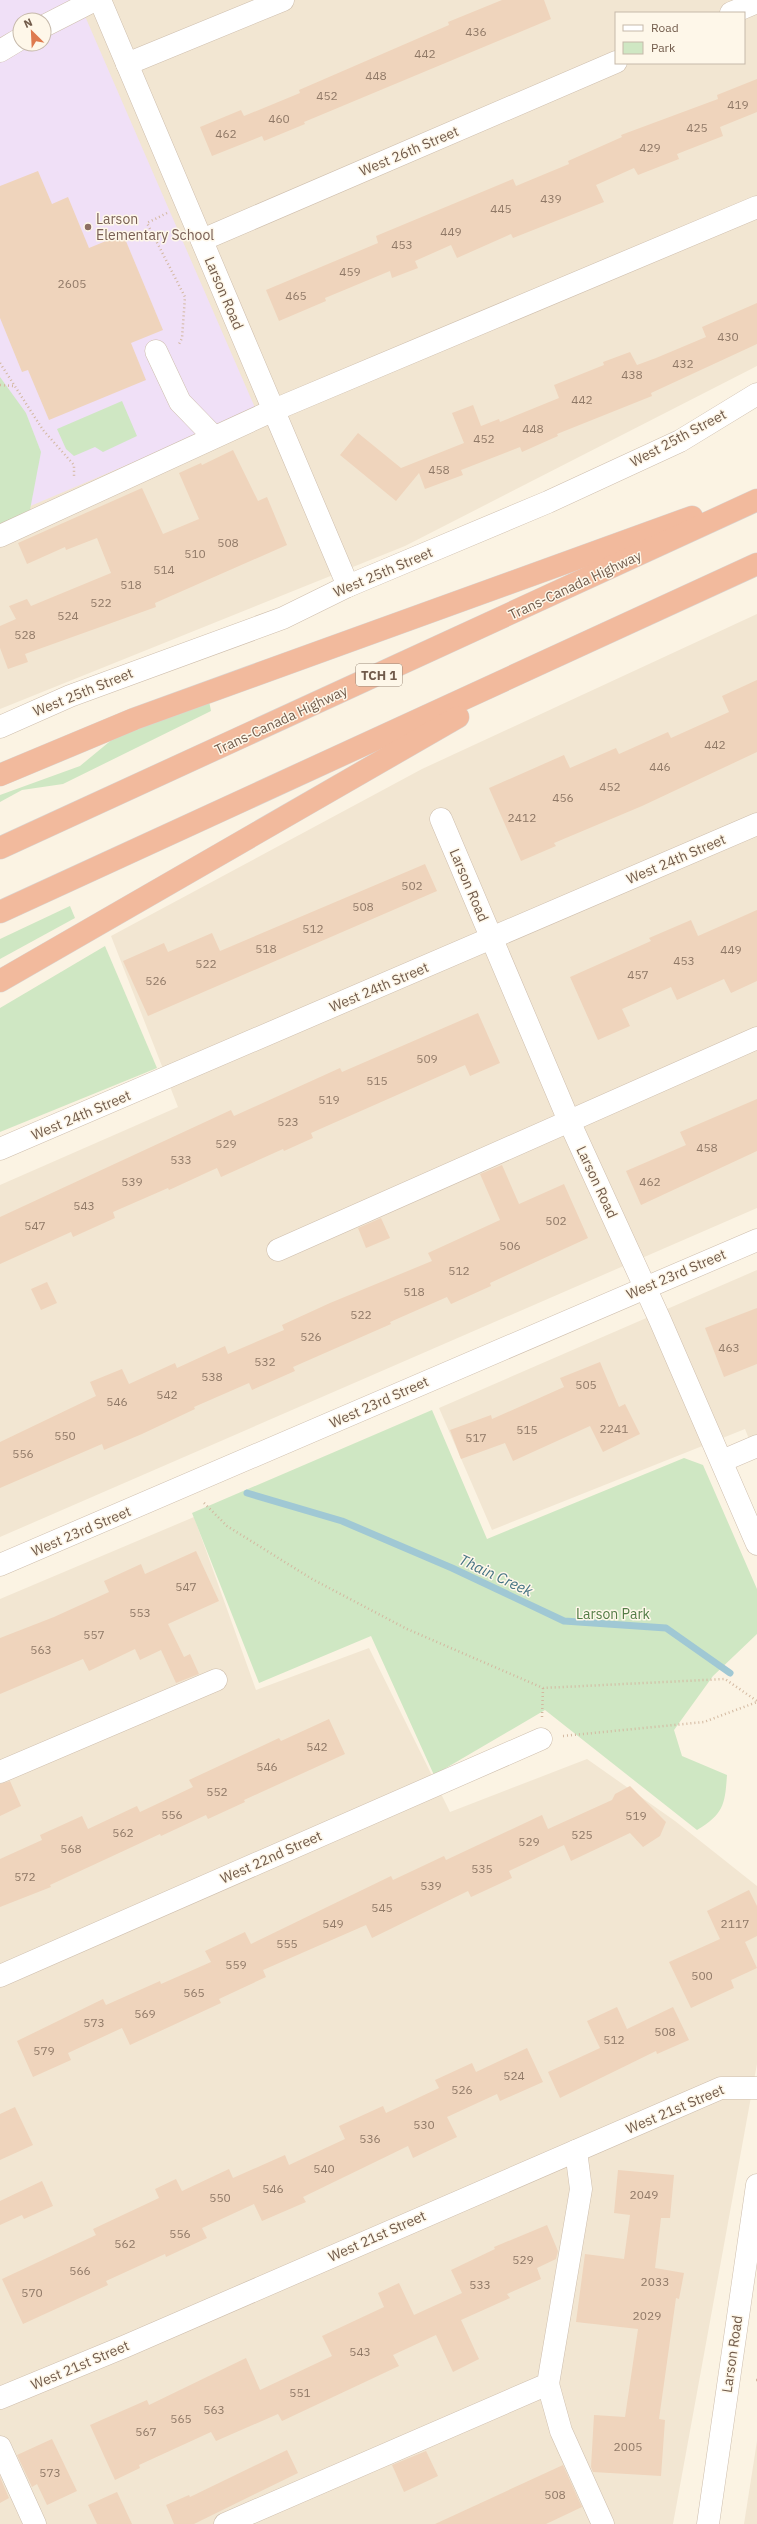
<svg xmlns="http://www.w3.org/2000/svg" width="757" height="2524" viewBox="0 0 757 2524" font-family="'IBM Plex Sans',sans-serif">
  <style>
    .residential { fill: #f2e6d2; fill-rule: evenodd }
    .education { fill: #f0e0f7; fill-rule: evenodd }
    .green { fill: #cfe7c3 }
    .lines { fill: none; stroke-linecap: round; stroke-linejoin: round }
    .stream { stroke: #a0c8d4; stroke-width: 7 }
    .building { fill: #efd4bc }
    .minor-casing { stroke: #cebead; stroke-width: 23 }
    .highway-casing { stroke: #dad4d0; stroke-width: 23 }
    .path { stroke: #d3b8a0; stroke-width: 2.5; stroke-dasharray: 1 3; stroke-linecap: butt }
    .minor { stroke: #fff; stroke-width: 22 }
    .highway { stroke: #f2ba9d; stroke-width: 22 }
    .education-dot { fill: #8d6e63; stroke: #fef7e9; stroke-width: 1.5 }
    .labels { text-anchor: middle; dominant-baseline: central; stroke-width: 3; stroke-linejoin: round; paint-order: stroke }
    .number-label { font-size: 12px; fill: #907967 }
    .shield { fill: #fef7e9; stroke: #9b8a7a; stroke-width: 1 }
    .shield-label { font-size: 13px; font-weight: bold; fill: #715b4b }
    .street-label { font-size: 14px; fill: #715b4b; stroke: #fef7e9 }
    .education-label { font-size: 14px; fill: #785e54; stroke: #fef7e9; text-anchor: start }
    .park-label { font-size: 14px; fill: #537c46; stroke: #fef7e9 }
    .water-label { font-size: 15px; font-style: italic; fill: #467484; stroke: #fef7e9 }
  </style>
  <rect width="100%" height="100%" fill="#fbf3e3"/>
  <g class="residential">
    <path d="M78,0H757V366L405,546L0,709V519ZM616,13H744V63H616Z"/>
    <polygon points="757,614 757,1208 0,1537 0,1185 178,1107 111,936 422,769"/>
    <polygon points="757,1270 757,1459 745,1429 492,1530 439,1408"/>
    <polygon points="194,1517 256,1690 369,1648 450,1812 587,1759 675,1821 757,1886 757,2064 673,2524 0,2524 0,1599"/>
    <polygon points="757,2441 757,2524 744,2524 755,2454"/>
  </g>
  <path class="education" d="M0,0H78L256,410L0,519ZM20,20H44V44H20Z"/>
  <g class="green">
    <polygon points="0,377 26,413 41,452 30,510 0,524"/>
    <polygon points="122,401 137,436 103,452 95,447 74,456 66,449 57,429"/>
    <polygon points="209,701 211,711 63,784 22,790 0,802 0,795 80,766 120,733"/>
    <polygon points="70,906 75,918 0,959 0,939"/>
    <polygon points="105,946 157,1068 0,1132 0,1008"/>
    <path d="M432,1410L487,1539L684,1458L703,1465L757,1589V1634L713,1676L674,1730L682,1756L727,1775C725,1804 724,1814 697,1830L545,1710L434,1775L371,1636L259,1683L192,1513Z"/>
  </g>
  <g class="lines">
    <polyline class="stream" points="247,1493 342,1521 452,1568 564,1621 666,1628 730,1673"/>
  </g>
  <g class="building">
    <polygon points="502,0 544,0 551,19 304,122 305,124 264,141 262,136 212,156 200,127 241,110 244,116 300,93 299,90 449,25 448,22"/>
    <polygon points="757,79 757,112 720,127 723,136 677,154 679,159 638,175 634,168 596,185 604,202 513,238 511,234 457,258 451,245 415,261 418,268 392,278 390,271 325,298 326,301 279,321 266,290 378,243 376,236 513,179 516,186 569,164 568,161 622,137 621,135 718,99 717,95"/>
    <polygon points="38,171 52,204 68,197 89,248 123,234 163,330 131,343 146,380 49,420 28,370 22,372 0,318 0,186"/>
    <polygon points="757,303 757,344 651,393 652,396 557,434 558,436 522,452 520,447 461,470 463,475 425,489 419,473 396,501 340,455 358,433 401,468 464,443 452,413 473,405 481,426 499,419 500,422 559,398 554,385 604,365 603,362 630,352 637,365 656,358 706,337 702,327"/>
    <polygon points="233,450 258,501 267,497 287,545 155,603 156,607 25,654 28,662 8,669 0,648 0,626 16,619 9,606 27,599 31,606 111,573 97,538 66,550 65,547 27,564 18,543 142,488 163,534 199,519 179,473 201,463 202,465"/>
    <polygon points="757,680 757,752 642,806 554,843 556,846 521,861 489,788 564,755 570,768 616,748 619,754 668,732 671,738 729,712 722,696"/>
    <polygon points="425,864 437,891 148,1016 123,961 164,943 168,952 212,933 220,951"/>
    <polygon points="757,910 757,981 731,993 724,979 677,1000 671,987 622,1009 630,1026 598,1040 570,977 651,941 649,938 691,920 698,936"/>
    <polygon points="478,1013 500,1063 470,1076 465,1065 311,1133 313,1138 284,1151 283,1149 221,1177 217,1168 169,1190 168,1188 113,1212 115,1218 73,1237 71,1232 0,1264 0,1217 231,1110 234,1116 340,1068 342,1072"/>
    <polygon points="757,1099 757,1151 641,1205 626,1171 686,1145 680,1132"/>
    <polygon points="502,1165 519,1204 564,1184 588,1238 490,1283 491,1286 451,1304 447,1297 390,1322 391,1324 293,1367 295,1371 252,1390 249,1383 194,1407 195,1409 142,1434 104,1450 102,1444 0,1488 0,1442 96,1396 90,1382 122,1369 129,1384 175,1363 177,1368 225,1346 228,1354 284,1330 282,1325 330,1303 432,1261 428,1253 500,1220 480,1174"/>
    <polygon points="381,1218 390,1238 366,1248 358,1228"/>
    <polygon points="47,1282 57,1303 41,1310 31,1289"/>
    <polygon points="757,1308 757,1364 724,1377 705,1328"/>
    <polygon points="600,1362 619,1407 625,1404 640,1434 603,1452 590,1426 513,1461 505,1443 461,1459 450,1430 491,1415 492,1419 564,1387 560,1378"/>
    <polygon points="196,1551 219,1601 168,1624 184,1657 190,1654 199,1674 176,1683 161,1650 140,1660 135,1649 89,1671 83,1659 0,1694 0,1638 54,1617 109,1592 104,1581 141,1564 145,1574"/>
    <polygon points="329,1719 345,1754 244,1800 245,1802 208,1819 206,1815 161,1836 160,1834 50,1885 51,1887 0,1907 0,1859 42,1840 40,1835 82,1816 88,1829 137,1806 140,1812 193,1787 189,1780 279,1738 281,1741"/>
    <polygon points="10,1781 21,1806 0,1816 0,1784"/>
    <polygon points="630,1786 666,1822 660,1836 643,1847 630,1833 571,1861 564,1845 509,1871 512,1878 471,1897 468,1891 372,1938 366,1925 263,1970 266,1977 219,1999 221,2003 130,2045 122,2028 68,2053 71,2060 33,2077 17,2041 103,1999 106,2005 160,1981 161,1984 211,1962 205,1951 245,1932 251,1944 391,1876 393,1880 444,1856 446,1860 542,1815 548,1829 612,1800 615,1794"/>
    <polygon points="749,1890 757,1906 757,1936 745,1942 757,1968 731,1980 734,1988 691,2008 669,1962 720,1939 707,1911"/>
    <polygon points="617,2007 627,2029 673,2007 689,2040 657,2054 656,2051 560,2098 548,2072 600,2048 587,2021"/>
    <polygon points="527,2048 543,2082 500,2101 497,2094 447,2117 457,2137 413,2158 408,2146 303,2197 306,2202 262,2221 254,2204 202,2228 207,2238 166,2257 165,2254 106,2281 108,2285 23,2324 2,2279 96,2235 93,2229 159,2198 155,2189 176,2179 182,2191 229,2169 233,2178 285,2155 289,2165 345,2139 339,2126 383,2106 386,2113 439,2088 435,2080 472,2063 476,2072"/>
    <polygon points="15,2107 33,2145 0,2160 0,2114"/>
    <polygon points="618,2170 674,2175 670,2218 661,2218 655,2268 684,2273 679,2299 676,2298 659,2419 665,2420 661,2476 593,2472 591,2467 594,2415 625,2417 638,2329 576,2322 585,2254 624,2259 630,2215 614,2213"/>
    <polygon points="42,2181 53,2206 24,2219 22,2215 0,2225 0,2201"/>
    <polygon points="547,2225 558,2251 556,2259 537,2268 541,2279 507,2294 510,2298 461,2320 479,2359 453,2372 436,2335 393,2355 399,2366 282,2421 278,2414 216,2441 211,2432 139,2465 140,2468 115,2480 90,2425 147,2400 149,2405 246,2358 260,2390 332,2356 322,2336 384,2307 378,2293 399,2283 414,2315 462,2293 451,2270 495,2249 494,2247"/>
    <polygon points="52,2439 77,2491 47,2505 37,2484 32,2487 17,2455"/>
    <polygon points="287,2450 298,2473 194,2524 174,2524 166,2505 189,2495 190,2497"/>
    <polygon points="426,2451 438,2476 404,2492 392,2465"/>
    <polygon points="563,2465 582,2507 546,2524 435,2524"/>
    <polygon points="0,2477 9,2498 0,2503"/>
    <polygon points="117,2492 132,2524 97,2524 88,2505"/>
  </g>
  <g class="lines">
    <g class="minor-casing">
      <g id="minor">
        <polyline points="100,0 348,586"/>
        <polyline points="731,13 757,2"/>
        <polyline points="44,26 95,0"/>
        <polyline points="0,51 20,39"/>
        <polyline points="127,64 283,0"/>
        <polyline points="202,240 616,62"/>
        <polyline points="156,351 180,402 214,437"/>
        <polyline points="0,536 274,410 757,207"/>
        <polyline points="0,727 70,696 283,618 348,586 548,502 680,441 757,394"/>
        <polyline points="441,819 569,1121 660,1320 757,1544"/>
        <polyline points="0,1149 757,824"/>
        <polyline points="278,1250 757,1038"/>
        <polyline points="722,1461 757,1446"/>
        <polyline points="0,1565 757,1240"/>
        <polyline points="0,1772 216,1680"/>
        <polyline points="0,1976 541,1739"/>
        <polyline points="548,2384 561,2431 603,2524"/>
        <polyline points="0,2398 126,2346 721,2088 757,2088"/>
        <polyline points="0,2447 35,2524"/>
        <polyline points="225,2524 548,2384 581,2189 576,2151"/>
        <polyline points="708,2524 757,2185"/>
      </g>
    </g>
    <g class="highway-casing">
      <g id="highway">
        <polyline points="0,775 134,719 692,517"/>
        <polyline points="0,848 757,500"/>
        <polyline points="0,912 757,564"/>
        <polyline points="0,981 458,717"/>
      </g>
    </g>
    <g class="path">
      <polyline points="167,213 147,223 185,297 182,338 179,344"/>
      <polyline points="0,363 43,430 74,465 74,478"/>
      <polyline points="0,385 13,386"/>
      <polyline points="204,1503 227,1526 312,1579 407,1629 543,1688 725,1679 757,1701"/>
      <polyline points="542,1717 543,1688"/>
      <polyline points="563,1736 704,1722 757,1702"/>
      <polyline points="756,2380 757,2380"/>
    </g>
    <use href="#minor" class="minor"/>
    <use href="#highway" class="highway"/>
  </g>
  <circle class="education-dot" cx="88" cy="227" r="4"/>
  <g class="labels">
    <g class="number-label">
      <text x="476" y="31">436</text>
      <text x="425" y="53">442</text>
      <text x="376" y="75">448</text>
      <text x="327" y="95">452</text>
      <text x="738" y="104">419</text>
      <text x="279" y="118">460</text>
      <text x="697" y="127">425</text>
      <text x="226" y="133">462</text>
      <text x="650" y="147">429</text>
      <text x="551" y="198">439</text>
      <text x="501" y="208">445</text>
      <text x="451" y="231">449</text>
      <text x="402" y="244">453</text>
      <text x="350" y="271">459</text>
      <text x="72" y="283">2605</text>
      <text x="296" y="295">465</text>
      <text x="728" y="336">430</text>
      <text x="683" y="363">432</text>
      <text x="632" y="374">438</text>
      <text x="582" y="399">442</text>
      <text x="533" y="428">448</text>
      <text x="484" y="438">452</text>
      <text x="439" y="469">458</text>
      <text x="228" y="542">508</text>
      <text x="195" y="553">510</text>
      <text x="164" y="569">514</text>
      <text x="131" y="584">518</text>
      <text x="101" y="602">522</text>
      <text x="68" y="615">524</text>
      <text x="25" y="634">528</text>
      <text x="715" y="744">442</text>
      <text x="660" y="766">446</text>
      <text x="610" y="786">452</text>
      <text x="563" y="797">456</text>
      <text x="522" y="817">2412</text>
      <text x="412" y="885">502</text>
      <text x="363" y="906">508</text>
      <text x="313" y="928">512</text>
      <text x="266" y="948">518</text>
      <text x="731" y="949">449</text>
      <text x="684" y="960">453</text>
      <text x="206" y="963">522</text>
      <text x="638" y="974">457</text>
      <text x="156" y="980">526</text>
      <text x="427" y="1058">509</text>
      <text x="377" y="1080">515</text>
      <text x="329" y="1099">519</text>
      <text x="288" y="1121">523</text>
      <text x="226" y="1143">529</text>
      <text x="707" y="1147">458</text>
      <text x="181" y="1159">533</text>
      <text x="132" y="1181">539</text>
      <text x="650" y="1181">462</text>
      <text x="84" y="1205">543</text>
      <text x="556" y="1220">502</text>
      <text x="35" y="1225">547</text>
      <text x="510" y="1245">506</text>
      <text x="459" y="1270">512</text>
      <text x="414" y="1291">518</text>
      <text x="361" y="1314">522</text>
      <text x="311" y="1336">526</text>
      <text x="729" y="1347">463</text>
      <text x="265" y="1361">532</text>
      <text x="212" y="1376">538</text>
      <text x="586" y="1384">505</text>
      <text x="167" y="1394">542</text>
      <text x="117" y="1401">546</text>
      <text x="614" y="1428">2241</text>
      <text x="527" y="1429">515</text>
      <text x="65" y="1435">550</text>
      <text x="476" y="1437">517</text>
      <text x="23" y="1453">556</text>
      <text x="186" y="1586">547</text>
      <text x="140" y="1612">553</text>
      <text x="94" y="1634">557</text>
      <text x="41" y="1649">563</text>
      <text x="317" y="1746">542</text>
      <text x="267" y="1766">546</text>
      <text x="217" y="1791">552</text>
      <text x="172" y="1814">556</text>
      <text x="636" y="1815">519</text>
      <text x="123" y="1832">562</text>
      <text x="582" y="1834">525</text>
      <text x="529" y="1841">529</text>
      <text x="71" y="1848">568</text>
      <text x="482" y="1868">535</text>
      <text x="25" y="1876">572</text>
      <text x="431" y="1885">539</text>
      <text x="382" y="1907">545</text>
      <text x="333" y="1923">549</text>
      <text x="735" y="1923">2117</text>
      <text x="287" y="1943">555</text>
      <text x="236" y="1964">559</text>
      <text x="702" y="1975">500</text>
      <text x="194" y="1992">565</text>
      <text x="145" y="2013">569</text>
      <text x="94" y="2022">573</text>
      <text x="665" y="2031">508</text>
      <text x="614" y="2039">512</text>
      <text x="44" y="2050">579</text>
      <text x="514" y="2075">524</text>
      <text x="462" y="2089">526</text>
      <text x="424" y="2124">530</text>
      <text x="370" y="2138">536</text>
      <text x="324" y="2168">540</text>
      <text x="273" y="2188">546</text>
      <text x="644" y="2194">2049</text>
      <text x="220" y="2197">550</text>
      <text x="180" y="2233">556</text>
      <text x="125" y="2243">562</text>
      <text x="523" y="2259">529</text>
      <text x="80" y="2270">566</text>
      <text x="655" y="2281">2033</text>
      <text x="480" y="2284">533</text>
      <text x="32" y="2292">570</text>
      <text x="647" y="2315">2029</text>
      <text x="360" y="2351">543</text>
      <text x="300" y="2392">551</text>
      <text x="214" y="2409">563</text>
      <text x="181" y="2418">565</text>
      <text x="146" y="2431">567</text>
      <text x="628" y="2446">2005</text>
      <text x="50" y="2472">573</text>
      <text x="555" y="2494">508</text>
    </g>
    <rect class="shield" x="356" y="664" width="46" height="22" rx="3"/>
    <g class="shield-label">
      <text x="379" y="675">TCH 1</text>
    </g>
    <g class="street-label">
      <text transform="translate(409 151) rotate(-23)">West 26th Street</text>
      <text transform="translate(224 293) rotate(67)">Larson Road</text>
      <text transform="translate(678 438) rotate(-28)">West 25th Street</text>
      <text transform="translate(383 572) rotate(-23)">West 25th Street</text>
      <text transform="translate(575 585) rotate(-25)">Trans-Canada Highway</text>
      <text transform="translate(83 692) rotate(-22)">West 25th Street</text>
      <text transform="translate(281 720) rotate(-25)">Trans-Canada Highway</text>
      <text transform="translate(676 859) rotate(-23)">West 24th Street</text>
      <text transform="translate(469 885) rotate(67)">Larson Road</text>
      <text transform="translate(379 987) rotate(-23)">West 24th Street</text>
      <text transform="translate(81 1115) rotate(-23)">West 24th Street</text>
      <text transform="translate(597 1182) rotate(65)">Larson Road</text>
      <text transform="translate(676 1274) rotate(-23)">West 23rd Street</text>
      <text transform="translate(379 1402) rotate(-24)">West 23rd Street</text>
      <text transform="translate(81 1531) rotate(-23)">West 23rd Street</text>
      <text transform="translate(271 1857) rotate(-24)">West 22nd Street</text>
      <text transform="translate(675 2109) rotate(-23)">West 21st Street</text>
      <text transform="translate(377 2236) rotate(-24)">West 21st Street</text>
      <text transform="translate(732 2354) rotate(-82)">Larson Road</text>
      <text transform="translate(80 2365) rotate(-23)">West 21st Street</text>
    </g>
    <g class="education-label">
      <text x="96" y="219">Larson<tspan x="96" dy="16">Elementary School</tspan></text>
    </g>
    <g class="park-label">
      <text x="613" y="1614">Larson Park</text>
    </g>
    <g class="water-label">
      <text transform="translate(496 1575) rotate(25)">Thain Creek</text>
    </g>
  </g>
  <rect x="615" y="12" width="130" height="52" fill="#fef7e9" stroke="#c6b9aa"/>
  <rect x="623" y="25" width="20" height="6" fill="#ffffff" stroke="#c6b9aa"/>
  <text x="651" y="32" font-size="12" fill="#715b4b">Road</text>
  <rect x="623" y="42" width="20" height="12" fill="#cfe7c3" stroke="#c6b9aa"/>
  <text x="651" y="52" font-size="12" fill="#715b4b">Park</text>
  <g transform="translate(32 32) rotate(336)"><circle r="19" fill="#fef7e9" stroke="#c6b9aa"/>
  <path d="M0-3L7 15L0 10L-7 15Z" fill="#de7a4f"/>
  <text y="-6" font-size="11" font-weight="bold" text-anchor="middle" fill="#715b4b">N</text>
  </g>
</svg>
